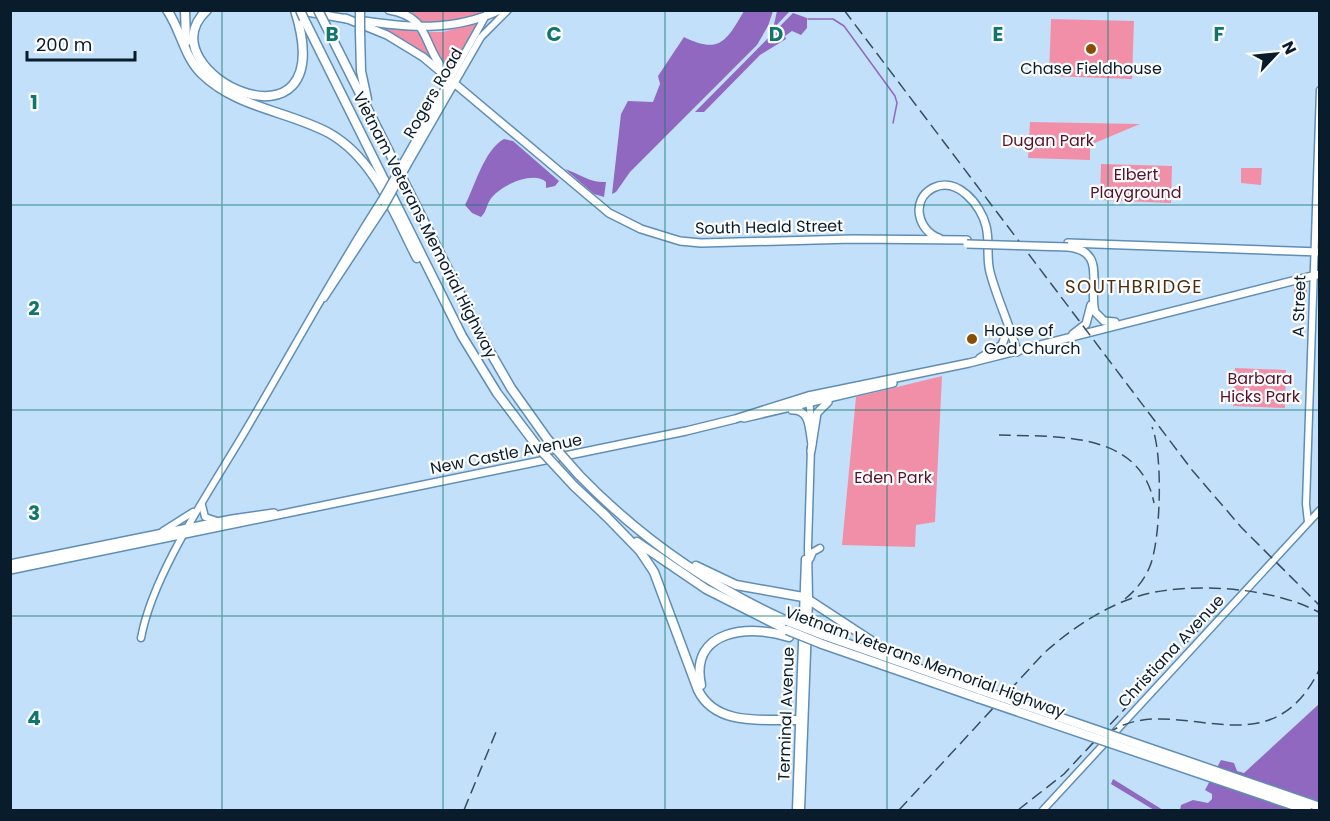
<svg xmlns="http://www.w3.org/2000/svg" width="1330" height="821" viewBox="0 0 1330 821" font-family="Poppins,sans-serif">
  <style>
    .green { fill: #f28fa8 }
    .water { fill: #9168c0 }
    .lines { fill: none; stroke-linecap: round; stroke-linejoin: round }
    .stream { stroke: #9168c0; stroke-width: 1.5 }
    .secondary-casing { stroke: #5f8eb5; stroke-width: 9 }
    .primary-casing { stroke: #5f8eb5; stroke-width: 10 }
    .highway-casing { stroke: #5f8eb5; stroke-width: 11 }
    .secondary { stroke: #fff; stroke-width: 6 }
    .primary { stroke: #fff; stroke-width: 7 }
    .highway { stroke: #fff; stroke-width: 8 }
    .rail { stroke: #384e5f; stroke-width: 1.5; stroke-dasharray: 12 6; stroke-linecap: butt }
    .secondary-bridge-casing { stroke: #5f8eb5; stroke-width: 9; stroke-linecap: butt }
    .primary-bridge-casing { stroke: #5f8eb5; stroke-width: 10; stroke-linecap: butt }
    .highway-bridge-casing { stroke: #5f8eb5; stroke-width: 11; stroke-linecap: butt }
    .secondary-bridge { stroke: #fff; stroke-width: 6 }
    .primary-bridge { stroke: #fff; stroke-width: 7 }
    .highway-bridge { stroke: #fff; stroke-width: 8 }
    .grid { fill: none; stroke: #0f766e; stroke-width: 1.5; stroke-opacity: 0.55 }
    .poi-dot { fill: #884f03; stroke: #fdfdfd; stroke-width: 2 }
    .labels { text-anchor: middle; dominant-baseline: central; stroke-width: 4.5; stroke-linejoin: round; paint-order: stroke }
    .poi-label { font-size: 16px; fill: #091c2b; stroke: #fdfdfd }
    .street-label { font-size: 16px; fill: #091c2b; stroke: #fdfdfd }
    .park-label { font-size: 16px; fill: #551229; stroke: #fdfdfd }
    .neighbourhood-label { font-size: 18px; letter-spacing: 1.5px; fill: #4b2e10; stroke: #fdfdfd }
    .grid-label { font-size: 20px; text-anchor: middle; font-weight: bold; fill: #0f766e; stroke: #fdfdfd; stroke-width: 4.5; stroke-linejoin: round; paint-order: stroke }
  </style>
  <rect width="100%" height="100%" fill="#c3e0fa"/>
  <g class="green">
    <polygon points="405,11 405,10 486,11 484,14 458,21 422,24"/>
    <polygon points="1051,19 1134,21 1132,79 1049,76"/>
    <polygon points="476,23 476,27 450,70 437,56 428,32 443,32"/>
    <polygon points="375,26 421,32 433,59 408,42"/>
    <polygon points="1030,122 1140,124 1090,145 1090,160 1028,158"/>
    <polygon points="1101,164 1172,166 1171,203 1100,200"/>
    <polygon points="1241,168 1262,168 1261,185 1241,183"/>
    <polygon points="1307,282 1307,296 1294,293 1295,286"/>
    <polygon points="1235,368 1286,370 1285,408 1233,406"/>
    <polygon points="942,376 935,522 916,525 915,547 842,545 856,397"/>
  </g>
  <g class="water">
    <path d="M744,11H773L768,26L757,45L630,172L616,192L612,194L621,114L628,101L653,102L660,84L658,76L684,37C720,55 727,40 744,11Z"/>
    <polygon points="777,11 790,11 773,29"/>
    <polygon points="793,13 807,18 807,28 801,35 792,31 785,36 786,39 760,55 704,112 695,112"/>
    <path d="M504,139L513,141L559,181L555,186L546,188V182C533,170 499,186 490,200C486,206 487,211 481,217L472,213L465,205C475,186 484,150 504,139Z"/>
    <path d="M565,169C580,174 590,183 606,182L604,197L594,194Z"/>
    <polygon points="1319,704 1319,810 1180,810 1181,805 1193,800 1208,803 1212,799 1212,794 1205,790 1221,760 1234,763 1237,771 1244,773"/>
    <polygon points="1113,779 1163,810 1154,810 1111,784"/>
  </g>
  <g class="lines">
    <polyline class="stream" points="808,19 833,19 844,26 895,96 897,103 893,123"/>
    <g class="secondary-casing">
      <g id="secondary">
        <polyline points="405,159 489,10"/>
        <polyline points="408,164 481,37 508,10"/>
        <polyline points="324,298 384,207"/>
        <polyline points="809,399 812,431"/>
        <polyline points="202,505 205,517 217,521"/>
        <polyline points="1308,522 1306,504 1320,90"/>
        <polyline points="163,531 193,512"/>
        <polyline points="810,559 813,552 820,548"/>
        <path d="M141,638C153,572 212,488 247,428C292,352 333,275 381,201"/>
        <polyline points="796,810 805,559"/>
        <polyline points="801,810 809,600 808,547 811,447"/>
        <polyline points="1043,810 1320,510"/>
      </g>
    </g>
    <g class="primary-casing">
      <g id="primary">
        <polyline points="296,10 347,19"/>
        <path d="M389,10C430,17 422,43 443,69"/>
        <polyline points="345,18 387,35 423,57 609,213 641,229 680,241 701,243 852,239 967,240"/>
        <path d="M358,20C408,28 453,32 500,10"/>
        <path d="M939,238C918,231 910,200 933,188C957,176 981,205 986,226C990,241 986,257 990,272C997,299 1010,325 1017,352"/>
        <polyline points="1068,243 1320,252"/>
        <path d="M1068,247C1108,251 1088,287 1095,312L1104,321L1115,322"/>
        <polyline points="1073,334 1086,324 1091,305"/>
        <polyline points="980,358 1002,345 1008,329"/>
        <path d="M792,410C811,409 809,430 812,444"/>
        <polyline points="744,418 893,383"/>
        <polyline points="811,451 817,413 828,402"/>
        <polyline points="10,564 232,519 274,513"/>
        <polyline points="10,570 686,431 735,419 808,396 969,363 1320,274"/>
      </g>
    </g>
    <g class="highway-casing">
      <g id="highway">
        <path d="M167,10C181,30 184,57 202,74C237,108 288,111 329,133C375,159 394,214 417,258"/>
        <polyline points="185,10 186,42"/>
        <path d="M207,10C140,72 344,168 295,10"/>
        <polyline points="304,19 462,336 497,393 537,446"/>
        <polyline points="326,26 485,343 511,388 548,440"/>
        <polyline points="360,32 361,71 367,99"/>
        <path d="M579,475C639,537 709,586 787,621"/>
        <polyline points="574,486 606,516"/>
        <path d="M603,513L640,551L654,572L698,690C716,727 764,719 799,720"/>
        <polyline points="637,542 706,589 787,630"/>
        <polyline points="696,566 736,585 803,597"/>
        <polyline points="809,600 896,657"/>
        <polyline points="823,635 980,690"/>
        <polyline points="822,644 978,698"/>
        <path d="M701,685C689,629 751,624 789,637"/>
      </g>
    </g>
    <use href="#secondary" class="secondary"/>
    <use href="#primary" class="primary"/>
    <use href="#highway" class="highway"/>
    <g class="rail">
      <polyline points="844,10 1192,470 1241,527 1320,606"/>
      <path d="M999,435C1055,437 1140,430 1154,503"/>
      <path d="M1125,599C1136,590 1145,579 1150,566C1161,539 1163,453 1152,427"/>
      <path d="M1107,734C1173,686 1268,778 1320,668"/>
      <polyline points="464,810 496,732"/>
      <path d="M899,810L1044,653C1071,629 1105,606 1139,596C1188,581 1275,587 1320,613"/>
      <polyline points="1018,810 1064,774 1215,612"/>
    </g>
    <g class="secondary-bridge-casing">
      <g id="secondary-bridge">
        <polyline points="381,201 405,159"/>
        <polyline points="384,207 408,164"/>
      </g>
    </g>
    <g class="primary-bridge-casing">
      <polyline id="primary-bridge" points="967,244 1068,247"/>
    </g>
    <g class="highway-bridge-casing">
      <g id="highway-bridge">
        <polyline points="300,10 304,19"/>
        <polyline points="318,10 326,26"/>
        <polyline points="360,32 360,10"/>
        <polyline points="548,440 579,475"/>
        <polyline points="537,446 574,486"/>
        <polyline points="787,621 823,635"/>
        <polyline points="787,630 822,644"/>
        <polyline points="980,690 1320,807"/>
        <polyline points="978,698 1307,810"/>
      </g>
    </g>
    <use href="#secondary-bridge" class="secondary-bridge"/>
    <use href="#primary-bridge" class="primary-bridge"/>
    <use href="#highway-bridge" class="highway-bridge"/>
  </g>
  <path class="grid" d="M222,10V810M443,10V810M665,10V810M887,10V810M1108,10V810M10,205H1320M10,410H1320M10,616H1320"/>
  <g class="poi-dot">
    <circle cx="1091" cy="49" r="6"/>
    <circle cx="972" cy="339" r="6"/>
  </g>
  <g class="labels">
    <g class="poi-label">
      <text x="1091" y="68">Chase Fieldhouse</text>
      <text x="984" y="330" text-anchor="start">House of<tspan x="984" dy="18">God Church</tspan></text>
    </g>
    <g class="street-label">
      <text transform="translate(433 93) rotate(-60)">Rogers Road</text>
      <text transform="translate(425 225) rotate(63)">Vietnam Veterans Memorial Highway</text>
      <text transform="translate(769 227) rotate(-1)">South Heald Street</text>
      <text transform="translate(1299 306) rotate(-88)">A Street</text>
      <text transform="translate(506 454) rotate(-11)">New Castle Avenue</text>
      <text transform="translate(1171 651) rotate(-47)">Christiana Avenue</text>
      <text transform="translate(925 662) rotate(20)">Vietnam Veterans Memorial Highway</text>
      <text transform="translate(786 714) rotate(-88)">Terminal Avenue</text>
    </g>
    <g class="park-label">
      <text x="1048" y="140">Dugan Park</text>
      <text x="1136" y="174">Elbert<tspan x="1136" dy="18">Playground</tspan></text>
      <text x="1260" y="378">Barbara<tspan x="1260" dy="18">Hicks Park</tspan></text>
      <text x="893" y="477">Eden Park</text>
    </g>
    <g class="neighbourhood-label">
      <text x="1134" y="286">SOUTHBRIDGE</text>
    </g>
  </g>
  <g class="grid-label">
    <text x="332" y="41">B</text>
    <text x="554" y="41">C</text>
    <text x="776" y="41">D</text>
    <text x="998" y="41">E</text>
    <text x="1219" y="41">F</text>
    <text x="34" y="109">1</text>
    <text x="34" y="315">2</text>
    <text x="34" y="520">3</text>
    <text x="34" y="725">4</text>
  </g>
  <rect width="1330" height="821" fill="none" stroke="#091c2b" stroke-width="24"/>
  <g transform="translate(1276 54) rotate(64)" stroke="#fdfdfd" stroke-width="4.5" paint-order="stroke">
  <path d="M0-4.5L10 22L0 15L-10 22Z" fill="#091c2b"/>
  <text y="-9" font-size="16" font-weight="bold" text-anchor="middle" fill="#091c2b">N</text>
  </g>
  <path d="M27 51v9h108v-9" fill="none" stroke="#091c2b" stroke-width="3"/>
  <text x="36" y="51" font-size="18" fill="#091c2b" stroke="#fdfdfd" stroke-width="4.5" paint-order="stroke">200 m</text>
</svg>
